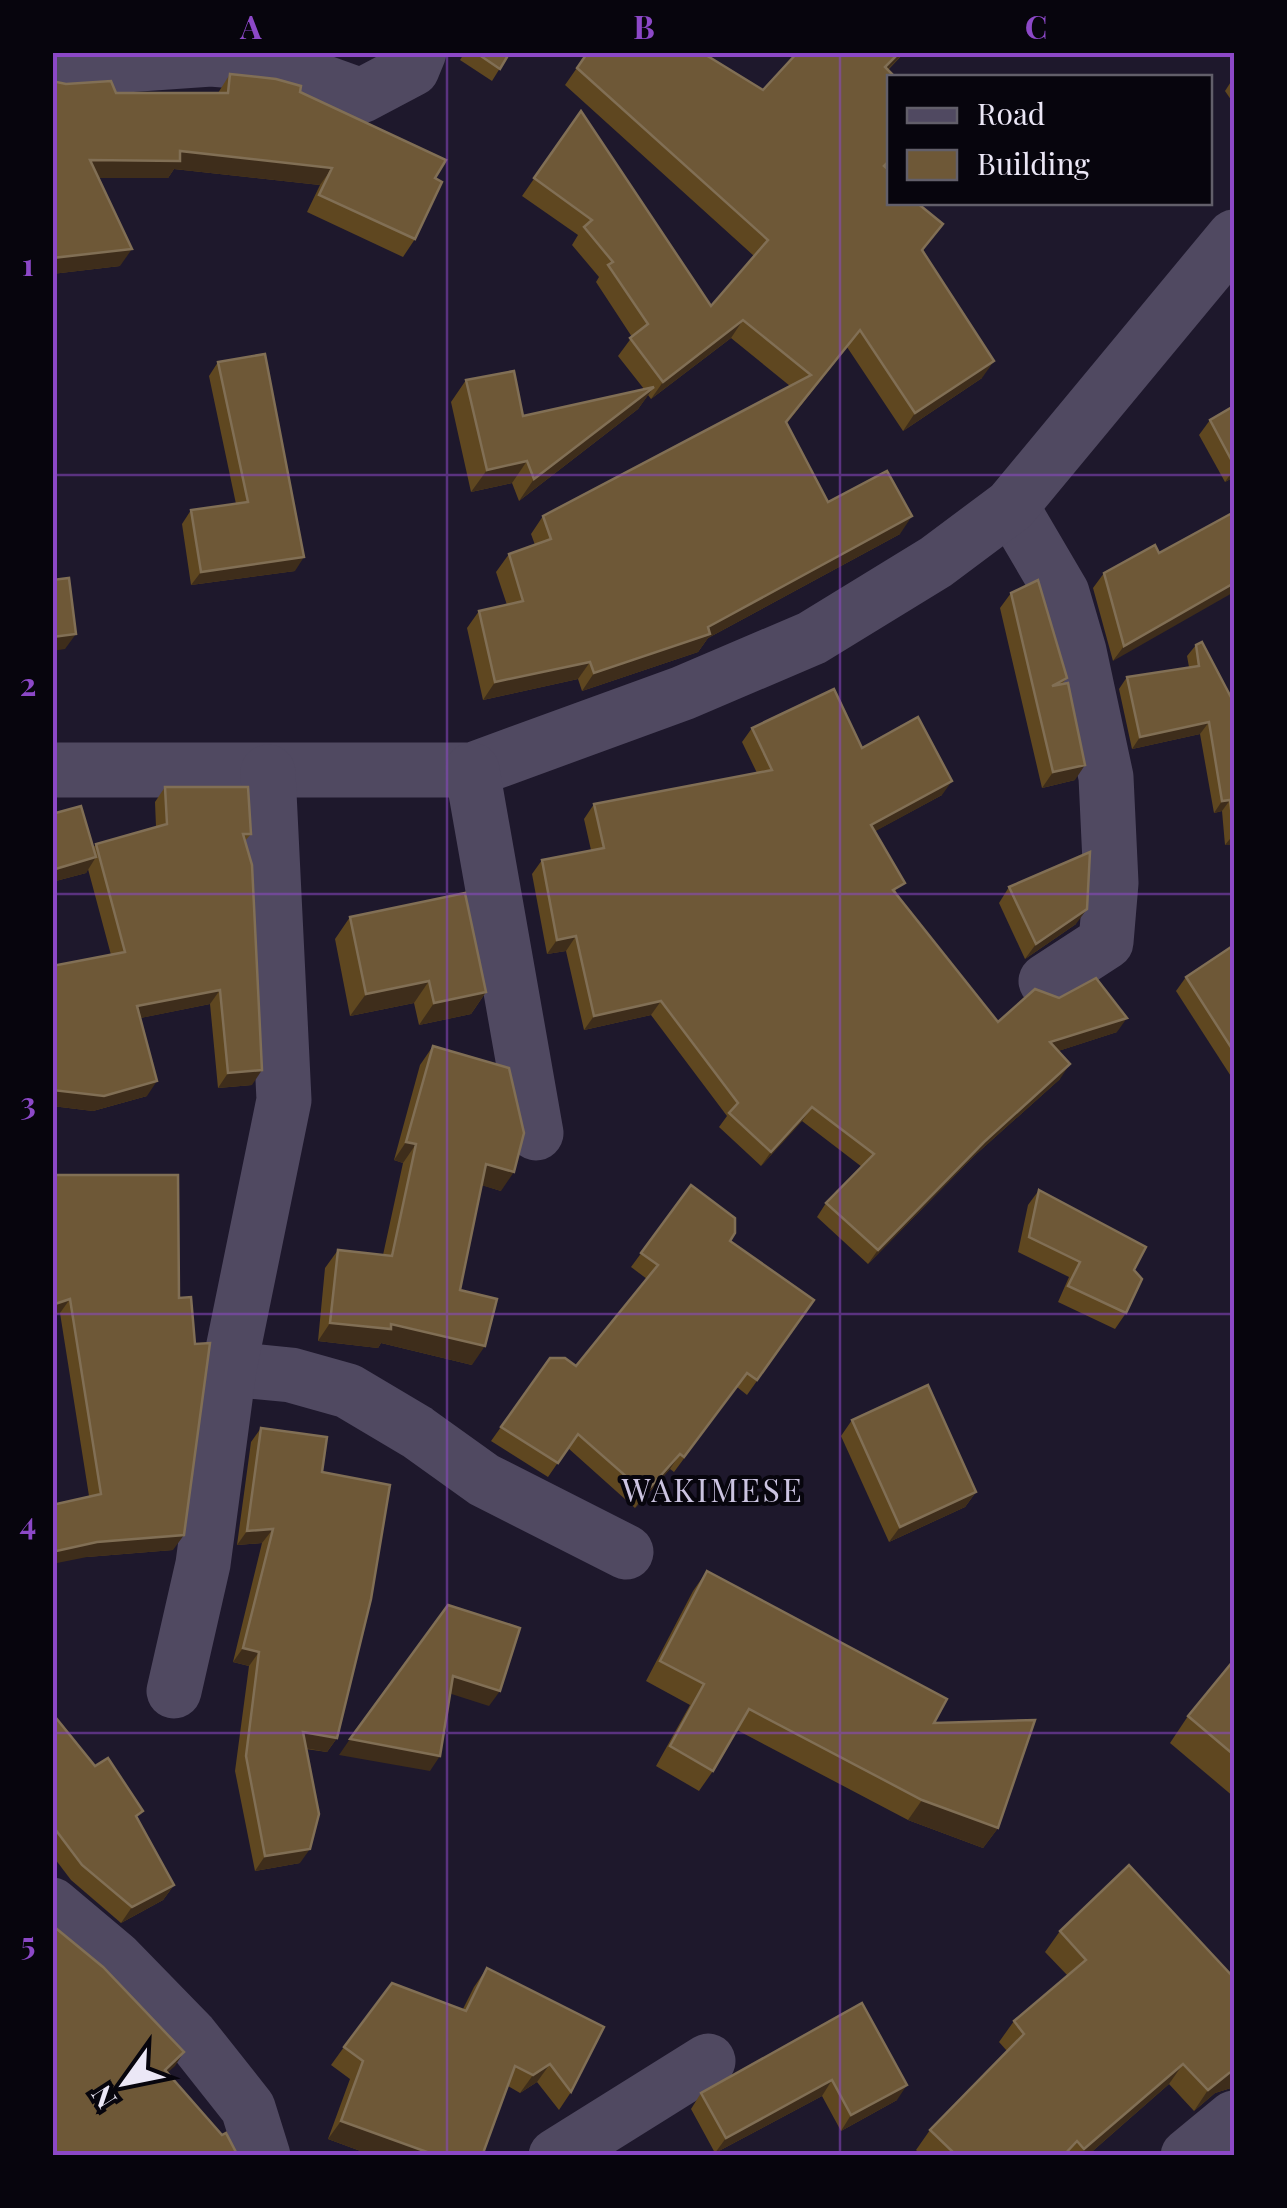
<svg xmlns="http://www.w3.org/2000/svg" width="1287" height="2208" viewBox="0 0 1287 2208" font-family="'Playfair Display',serif">
  <style>
    .lines { fill: none; stroke-linecap: round; stroke-linejoin: round }
    .minor { stroke: #504961; stroke-width: 55 }
    .wall { fill: #5f4720 }
    .shaded-wall { fill: #3e2d1b }
    .building { fill: #6e5837; stroke: #816f55; stroke-width: 2.5 }
    .grid { fill: none; stroke: #8c48c7; stroke-width: 2.5; stroke-opacity: 0.55 }
    .labels { text-anchor: middle; dominant-baseline: central; stroke-width: 8; stroke-linejoin: round; paint-order: stroke }
    .quarter-label { font-size: 32px; letter-spacing: 2.5px; fill: #ccc4e1; stroke: #07050d }
    .neatline { fill: none; stroke: #8c48c7; stroke-width: 4 }
    .grid-label { font-size: 32px; text-anchor: middle; font-weight: bold; fill: #8c48c7 }
  </style>
  <rect width="100%" height="100%" fill="#1e182c"/>
  <g class="lines">
    <g class="minor">
      <polyline points="52,70 211,59 272,64 361,96 412,69 419,52"/>
      <polyline points="1011,506 1062,593 1079,651 1106,777 1111,883 1106,942 1046,981"/>
      <polyline points="52,770 472,770 683,693 812,638 936,562 1011,506 1234,237"/>
      <polyline points="472,770 536,1133"/>
      <polyline points="229,1369 291,1375 348,1391 417,1432 484,1480 626,1552"/>
      <polyline points="174,1691 203,1564 229,1369 284,1100 268,772"/>
      <polyline points="52,1905 115,1958 191,2036 248,2108 263,2156"/>
      <polyline points="556,2156 708,2061"/>
      <polyline points="1188,2156 1234,2118"/>
    </g>
  </g>
  <g class="wall">
    <polygon points="465,52 510,52 492,81 460,60"/>
    <polygon points="588,52 763,90 798,52 905,52 888,70 890,78 890,165 886,168 982,378 903,431 847,347 787,423 828,502 900,534 708,638 698,652 582,691 578,679 483,700 467,628 479,611 507,605 496,572 509,554 535,545 531,534 543,516 790,386 731,338 651,399 648,395 638,409 519,501 512,483 471,492 451,402 466,380 523,416 644,389 618,356 632,337 596,282 599,277 572,245 578,235 522,196 581,111 711,306 754,256 565,85"/>
    <polygon points="230,74 300,92 435,178 415,239 403,257 307,212 320,185 174,169 168,178 98,178 120,266 52,274 52,81 116,93 218,93"/>
    <polygon points="1234,77 1234,104 1225,91"/>
    <polygon points="218,362 295,571 191,585 182,524 191,510 236,504 209,376"/>
    <polygon points="1234,406 1234,477 1225,482 1199,435 1210,420"/>
    <polygon points="1234,512 1113,661 1093,588 1104,573 1159,553"/>
    <polygon points="1011,593 1067,678 1062,684 1075,780 1042,788 1000,608"/>
    <polygon points="1196,645 1234,703 1234,845 1225,845 1222,811 1214,813 1200,734 1132,749 1119,689 1127,677 1189,667 1187,656"/>
    <polygon points="752,728 862,748 942,795 875,831 897,894 998,1022 1117,1032 1058,1051 1060,1079 974,1156 868,1264 817,1217 826,1203 862,1167 802,1121 761,1166 719,1127 727,1116 651,1015 584,1030 566,951 547,954 532,874 542,860 591,850 584,819 594,804 757,773 742,742"/>
    <polygon points="165,787 251,834 245,841 252,1085 218,1088 210,1004 140,1018 147,1096 93,1111 52,1106 52,966 111,955 88,869 86,873 52,882 52,814 93,848 96,844 156,827 155,802"/>
    <polygon points="1009,887 1076,924 1025,959 999,903"/>
    <polygon points="350,917 486,992 471,1014 419,1025 414,1003 350,1016 335,939"/>
    <polygon points="1234,945 1234,1081 1176,991 1186,977"/>
    <polygon points="433,1046 501,1191 482,1185 460,1290 472,1365 381,1343 378,1348 318,1341 325,1268 338,1250 383,1255 403,1163 394,1160 420,1065"/>
    <polygon points="52,1175 173,1550 87,1557 89,1496 60,1313 52,1316"/>
    <polygon points="691,1185 730,1241 814,1300 747,1395 737,1387 674,1472 670,1469 635,1508 568,1448 548,1477 491,1441 550,1358 576,1366 647,1279 631,1267"/>
    <polygon points="1039,1190 1134,1270 1126,1313 1115,1329 1058,1302 1069,1277 1018,1252 1028,1205"/>
    <polygon points="852,1420 976,1492 965,1507 889,1542 841,1436"/>
    <polygon points="261,1428 322,1472 337,1738 327,1752 306,1749 300,1863 255,1871 235,1771 249,1666 233,1662 262,1543 237,1545 251,1442"/>
    <polygon points="707,1571 934,1723 998,1828 983,1848 908,1820 737,1730 713,1771 699,1791 656,1766 690,1705 646,1681 693,1591"/>
    <polygon points="1234,1660 1234,1797 1170,1743 1188,1716"/>
    <polygon points="52,1713 138,1819 174,1885 163,1900 121,1923 71,1880 52,1855"/>
    <polygon points="1060,1931 1234,1978 1234,2087 1215,2093 1194,2111 1169,2084 1087,2156 922,2156 916,2150 930,2130 1007,2051 999,2042 1014,2021 1068,1976 1045,1952"/>
    <polygon points="487,1968 571,2092 559,2110 537,2082 520,2093 508,2086 482,2156 374,2156 328,2139 350,2079 331,2065 344,2047 463,2009 474,1987"/>
    <polygon points="862,2003 897,2100 841,2131 822,2096 715,2153 691,2109 701,2093"/>
  </g>
  <g class="shaded-wall">
    <polygon points="900,52 905,52 873,84 885,67"/>
    <polygon points="180,151 332,168 320,185 174,169 168,178 78,178 90,160"/>
    <polygon points="132,249 120,266 52,274 52,258"/>
    <polygon points="743,320 731,338 651,399 663,382"/>
    <polygon points="860,330 847,347 774,439 786,422"/>
    <polygon points="994,361 982,378 903,431 915,413"/>
    <polygon points="654,387 638,409 519,501 534,479"/>
    <polygon points="527,461 512,483 471,492 487,470"/>
    <polygon points="1234,469 1234,477 1225,482"/>
    <polygon points="912,516 900,534 708,638 698,652 582,691 594,673 708,627"/>
    <polygon points="304,557 295,571 191,585 201,572"/>
    <polygon points="1234,583 1234,592 1113,661 1124,646"/>
    <polygon points="76,634 65,649 52,651 52,637"/>
    <polygon points="590,662 578,679 483,700 495,682"/>
    <polygon points="1209,722 1200,734 1132,749 1140,737"/>
    <polygon points="1085,765 1075,780 1042,788 1053,772"/>
    <polygon points="952,781 942,795 861,839 871,825"/>
    <polygon points="1230,800 1222,811 1214,813 1222,801"/>
    <polygon points="1234,833 1234,845 1225,845 1234,834"/>
    <polygon points="96,857 86,873 52,882 52,870"/>
    <polygon points="1087,909 1076,924 1025,959 1036,944"/>
    <polygon points="576,936 566,951 547,954 557,940"/>
    <polygon points="429,981 414,1003 350,1016 366,994"/>
    <polygon points="220,990 210,1004 126,1021 137,1006"/>
    <polygon points="486,992 471,1014 419,1025 434,1003"/>
    <polygon points="661,1001 651,1015 584,1030 594,1016"/>
    <polygon points="1127,1018 1117,1032 1040,1057 1050,1042"/>
    <polygon points="1070,1064 1060,1079 974,1156 868,1264 878,1250 984,1142"/>
    <polygon points="262,1070 252,1085 218,1088 228,1073"/>
    <polygon points="157,1081 147,1096 93,1111 52,1106 52,1090"/>
    <polygon points="812,1107 802,1121 761,1166 771,1152"/>
    <polygon points="406,1142 416,1144 403,1163 394,1160"/>
    <polygon points="486,1164 514,1172 501,1191 474,1183"/>
    <polygon points="70,1299 60,1313 52,1316 52,1305"/>
    <polygon points="330,1323 391,1324 485,1346 472,1365 381,1343 378,1348 318,1341"/>
    <polygon points="680,1454 670,1469 635,1508 645,1493"/>
    <polygon points="976,1492 965,1507 889,1542 900,1527"/>
    <polygon points="273,1529 262,1543 237,1545 247,1531"/>
    <polygon points="184,1535 173,1550 87,1557 52,1564 52,1552 97,1542"/>
    <polygon points="243,1648 259,1652 249,1666 233,1662"/>
    <polygon points="453,1676 500,1691 489,1706 442,1691"/>
    <polygon points="303,1732 337,1738 327,1752 293,1746"/>
    <polygon points="350,1739 440,1756 430,1771 339,1755"/>
    <polygon points="922,1800 998,1828 983,1848 908,1820"/>
    <polygon points="310,1849 300,1863 255,1871 265,1856"/>
    <polygon points="174,1885 163,1900 121,1923 132,1907"/>
    <polygon points="184,2052 175,2066 156,2083 165,2070"/>
    <polygon points="550,2064 537,2082 520,2093 533,2075"/>
    <polygon points="1183,2064 1169,2084 1087,2156 1080,2156 1084,2149"/>
    <polygon points="1234,2071 1234,2087 1215,2093 1194,2111 1208,2090 1229,2073"/>
    <polygon points="832,2080 822,2096 715,2153 726,2138"/>
    <polygon points="907,2085 897,2100 841,2131 851,2115"/>
    <polygon points="341,2121 438,2156 374,2156 328,2139"/>
  </g>
  <g class="building">
    <polygon points="475,52 510,52 500,69"/>
    <polygon points="588,52 701,52 763,90 798,52 900,52 885,67 896,78 890,78 890,160 884,166 890,171 890,202 916,202 943,224 922,250 994,361 915,413 860,330 786,422 828,502 887,471 912,516 708,627 710,634 594,673 590,662 495,682 479,611 523,601 509,554 551,539 543,516 811,375 743,320 663,382 630,338 648,324 608,265 613,262 584,227 592,220 534,178 581,111 711,306 768,240 577,68"/>
    <polygon points="230,74 276,79 301,86 300,92 446,160 435,178 442,182 415,239 319,195 332,168 180,151 180,161 90,160 132,249 52,258 52,81 66,84 111,81 116,93 228,93"/>
    <polygon points="265,354 304,557 201,572 191,510 248,502 218,362"/>
    <polygon points="514,371 523,416 654,387 534,479 527,461 487,470 466,380"/>
    <polygon points="1234,406 1234,465 1210,420"/>
    <polygon points="1234,512 1234,583 1124,646 1104,573 1155,545 1159,553"/>
    <polygon points="69,578 76,634 52,637 52,580"/>
    <polygon points="1038,580 1067,678 1052,686 1068,683 1085,765 1053,772 1011,593"/>
    <polygon points="1202,642 1234,703 1234,833 1230,800 1222,801 1209,722 1140,737 1127,677 1199,666 1196,645"/>
    <polygon points="834,689 862,748 918,717 952,781 871,825 905,883 893,890 998,1022 1035,989 1059,998 1096,978 1127,1018 1050,1042 1070,1064 984,1142 878,1250 826,1203 874,1154 812,1107 771,1152 729,1113 738,1103 661,1001 594,1016 576,936 557,940 542,860 604,848 594,804 772,770 752,728"/>
    <polygon points="165,787 248,787 251,834 243,834 252,865 262,1070 228,1073 220,990 137,1006 157,1081 104,1096 52,1090 52,966 125,952 96,844 167,824"/>
    <polygon points="81,806 96,857 52,870 52,814"/>
    <polygon points="1090,852 1087,909 1036,944 1009,887"/>
    <polygon points="465,893 486,992 434,1003 429,981 366,994 350,917"/>
    <polygon points="1234,945 1234,1052 1186,977"/>
    <polygon points="433,1046 509,1068 524,1133 514,1172 486,1164 460,1290 497,1299 485,1346 391,1324 391,1329 330,1323 338,1250 392,1256 416,1144 406,1142"/>
    <polygon points="52,1175 178,1175 179,1298 191,1297 195,1344 210,1343 184,1535 97,1542 52,1552 52,1505 101,1494 70,1299 52,1305"/>
    <polygon points="691,1185 735,1218 735,1233 730,1241 814,1300 757,1380 747,1373 684,1457 680,1454 645,1493 578,1434 558,1463 501,1427 550,1358 565,1358 576,1366 658,1265 641,1253"/>
    <polygon points="1039,1190 1146,1247 1134,1270 1142,1279 1126,1313 1068,1286 1080,1262 1029,1237"/>
    <polygon points="928,1385 976,1492 900,1527 852,1420"/>
    <polygon points="261,1428 327,1437 322,1472 390,1485 371,1599 337,1738 303,1732 319,1814 310,1849 265,1856 246,1756 259,1652 243,1648 273,1529 247,1531"/>
    <polygon points="707,1571 947,1699 934,1723 1035,1720 998,1828 922,1800 749,1709 713,1771 670,1746 704,1684 660,1661"/>
    <polygon points="448,1605 520,1628 500,1691 453,1676 440,1756 350,1739"/>
    <polygon points="1234,1660 1234,1755 1188,1716"/>
    <polygon points="52,1713 95,1766 108,1758 143,1811 136,1816 174,1885 132,1907 82,1865 52,1825"/>
    <polygon points="1129,1865 1234,1978 1234,2071 1229,2073 1208,2090 1183,2064 1084,2149 1077,2141 1063,2156 957,2156 930,2130 1024,2034 1014,2021 1086,1960 1060,1931"/>
    <polygon points="52,1925 103,1967 184,2052 165,2070 222,2135 226,2133 238,2156 52,2156"/>
    <polygon points="487,1968 604,2027 571,2092 550,2064 533,2075 515,2066 482,2156 438,2156 341,2121 363,2061 344,2047 392,1983 466,2011"/>
    <polygon points="862,2003 907,2085 851,2115 832,2080 726,2138 701,2093"/>
  </g>
  <path class="grid" d="M447,52V2156M840,52V2156M52,475H1234M52,894H1234M52,1314H1234M52,1733H1234"/>
  <g class="labels">
    <g class="quarter-label">
      <text x="713" y="1488">WAKIMESE</text>
    </g>
  </g>
  <rect width="1287" height="2208" fill="none" stroke="#07050d" stroke-width="110"/>
  <rect x="887" y="75" width="325" height="130" fill="#07050d" stroke="#625f6a" stroke-width="2.5"/>
  <rect x="907" y="108" width="50" height="15" fill="#504961" stroke="#625f6a" stroke-width="2.5"/>
  <text x="977" y="125" font-size="30" fill="#ebe7f6">Road</text>
  <rect x="907" y="150" width="50" height="30" fill="#6e5837" stroke="#625f6a" stroke-width="2.5"/>
  <text x="977" y="175" font-size="30" fill="#ebe7f6">Building</text>
  <g transform="translate(125 2083) rotate(237)" stroke="#07050d" stroke-width="8" paint-order="stroke">
  <path d="M0-8L18 38L0 25L-18 38Z" fill="#ebe7f6"/>
  <text y="-15" font-size="28" font-weight="bold" text-anchor="middle" fill="#ebe7f6">N</text>
  </g>
  <rect x="55" y="55" width="1177" height="2098" class="neatline"/>
  <g class="grid-label">
    <text x="251" y="39">A</text>
    <text x="644" y="39">B</text>
    <text x="1036" y="39">C</text>
    <text x="28" y="276">1</text>
    <text x="28" y="696">2</text>
    <text x="28" y="1115">3</text>
    <text x="28" y="1535">4</text>
    <text x="28" y="1955">5</text>
  </g>
</svg>
